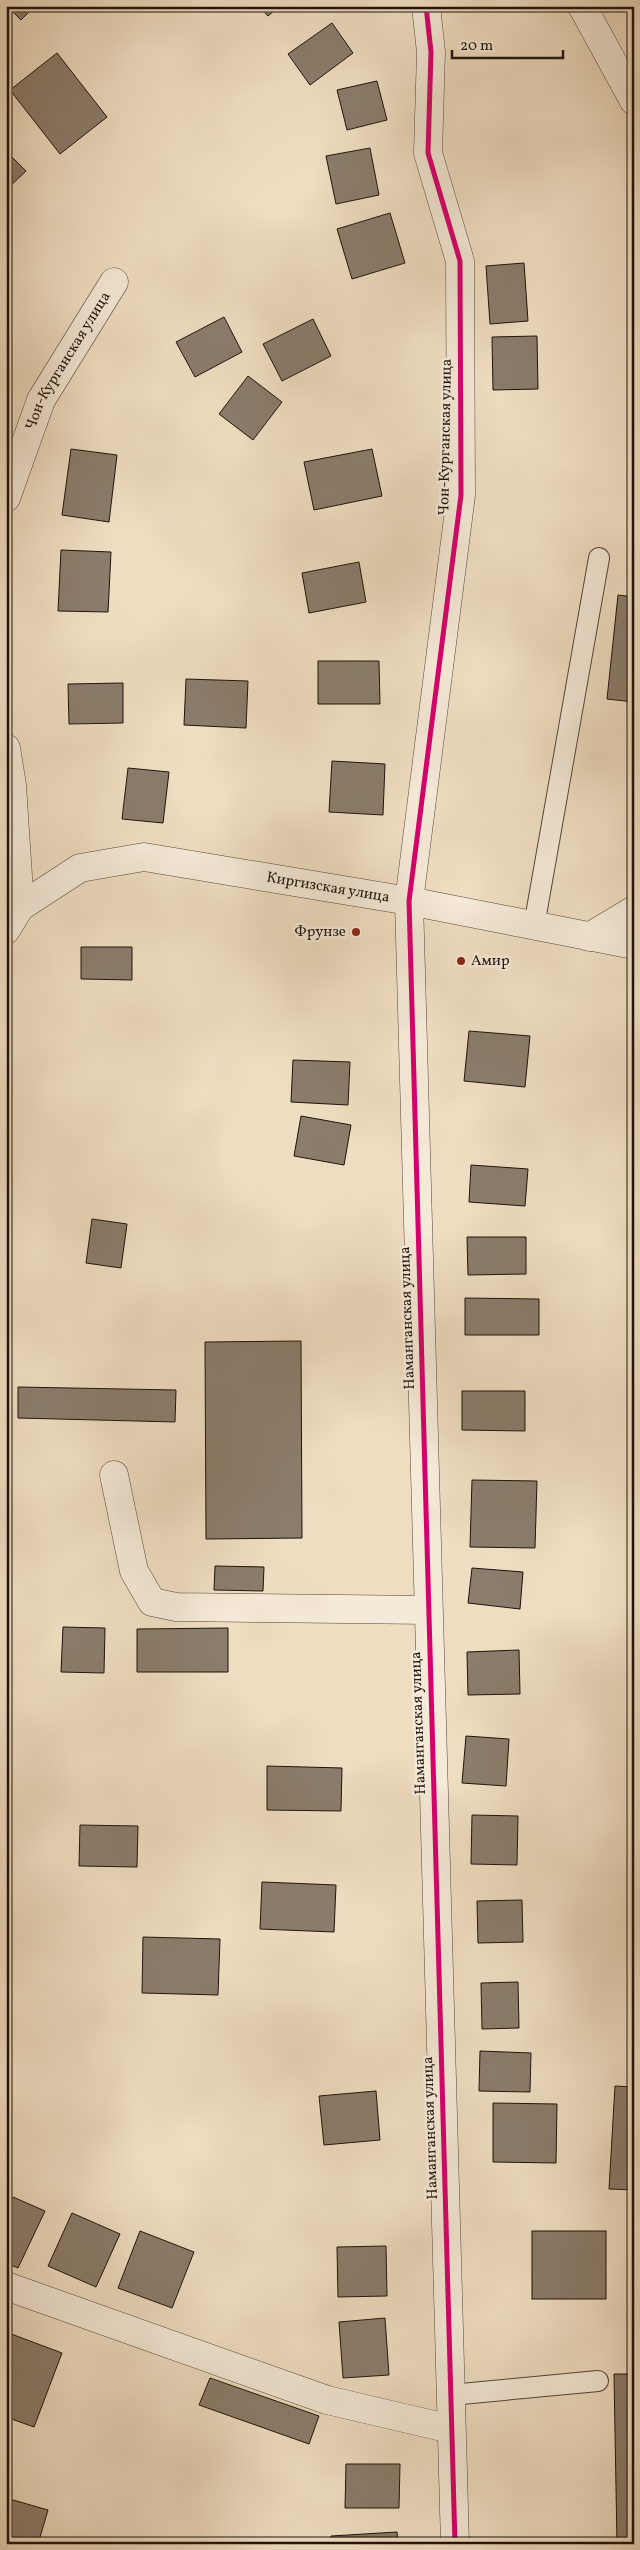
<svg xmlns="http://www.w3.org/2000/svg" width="640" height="2550" viewBox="0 0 640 2550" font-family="Vollkorn,serif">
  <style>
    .building { fill: #8b7c6b; stroke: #1e130d }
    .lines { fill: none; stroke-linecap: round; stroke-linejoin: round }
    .service-casing { stroke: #52463a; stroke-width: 22 }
    .minor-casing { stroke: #52463a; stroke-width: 29 }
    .tertiary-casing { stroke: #52463a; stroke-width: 29 }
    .service { stroke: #f5e9d7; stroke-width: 20 }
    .minor { stroke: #f5e9d7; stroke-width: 28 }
    .tertiary { stroke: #f5e9d7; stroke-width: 28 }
    .cycleway-casing { stroke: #f5e9d7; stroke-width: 8 }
    .cycleway { stroke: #d6006c; stroke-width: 5 }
    .poi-dot { fill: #8f2418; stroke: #f5e9d7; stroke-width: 2 }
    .labels { text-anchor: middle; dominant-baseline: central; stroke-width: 5; stroke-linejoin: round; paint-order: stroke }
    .street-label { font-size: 15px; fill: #1e130d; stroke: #f5e9d7 }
    .poi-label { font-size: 15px; fill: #1e130d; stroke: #f5e9d7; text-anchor: end }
  </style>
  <rect width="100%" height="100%" fill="#efddc1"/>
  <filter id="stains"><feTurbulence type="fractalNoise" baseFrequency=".004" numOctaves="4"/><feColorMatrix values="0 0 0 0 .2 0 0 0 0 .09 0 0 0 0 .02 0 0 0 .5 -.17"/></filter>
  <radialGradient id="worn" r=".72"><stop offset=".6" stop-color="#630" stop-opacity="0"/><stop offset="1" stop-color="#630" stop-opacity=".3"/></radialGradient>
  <g class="building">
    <polygon points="7,6 35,6 21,20"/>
    <polygon points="259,6 280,6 268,16"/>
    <polygon points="332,23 353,53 310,85 288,54"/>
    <polygon points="57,53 107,117 60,154 10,90"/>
    <polygon points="377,81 387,120 347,130 337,90"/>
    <polygon points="370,148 379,195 336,204 326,156"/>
    <polygon points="6,151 26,171 6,190"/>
    <polygon points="390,213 405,263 352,279 337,229"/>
    <polygon points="524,263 528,321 490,324 486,266"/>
    <polygon points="224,317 242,352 195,377 176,342"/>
    <polygon points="313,319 331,356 282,381 263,344"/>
    <polygon points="537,336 538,389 493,390 492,337"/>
    <polygon points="248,376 282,402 253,440 219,414"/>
    <polygon points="71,449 117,455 109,522 62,515"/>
    <polygon points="372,449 382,496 314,510 304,462"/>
    <polygon points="61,550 111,552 108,612 58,611"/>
    <polygon points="359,562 366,602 309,613 302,573"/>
    <polygon points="618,595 634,597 634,702 607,699"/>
    <polygon points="318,661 379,661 380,704 318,704"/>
    <polygon points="186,679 248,681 246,728 184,725"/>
    <polygon points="123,683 123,723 69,724 68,684"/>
    <polygon points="332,761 385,764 383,815 329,812"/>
    <polygon points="128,768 169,772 163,823 122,819"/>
    <polygon points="81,947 132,947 132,980 81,979"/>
    <polygon points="469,1031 530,1036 525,1087 464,1081"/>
    <polygon points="293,1060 350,1062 348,1105 291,1102"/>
    <polygon points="301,1116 351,1125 344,1165 294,1156"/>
    <polygon points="471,1165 528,1169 525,1206 469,1202"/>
    <polygon points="92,1219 127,1224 121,1268 86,1263"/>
    <polygon points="467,1237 526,1237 526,1274 468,1275"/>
    <polygon points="465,1298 539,1299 539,1335 465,1335"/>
    <polygon points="301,1341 302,1538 206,1539 205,1342"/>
    <polygon points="18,1387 176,1390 175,1422 18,1418"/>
    <polygon points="462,1391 525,1391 525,1431 462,1430"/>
    <polygon points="6,1441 10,1441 9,1467 6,1467"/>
    <polygon points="472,1480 537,1481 535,1548 470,1547"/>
    <polygon points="215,1566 264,1567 263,1591 214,1590"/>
    <polygon points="472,1568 523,1572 520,1609 468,1603"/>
    <polygon points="63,1627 105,1628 104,1673 61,1672"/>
    <polygon points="228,1628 228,1672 137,1672 137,1629"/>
    <polygon points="519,1650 520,1694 468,1695 467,1652"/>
    <polygon points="466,1736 509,1739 506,1786 462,1783"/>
    <polygon points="267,1766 342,1768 341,1811 267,1810"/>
    <polygon points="472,1815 518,1816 517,1865 471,1864"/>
    <polygon points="80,1825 138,1826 137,1867 79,1866"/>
    <polygon points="262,1882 336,1885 334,1932 260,1929"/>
    <polygon points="522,1900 523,1942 478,1943 477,1901"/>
    <polygon points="143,1937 220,1939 218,1995 142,1993"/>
    <polygon points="518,1982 519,2028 482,2029 481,1983"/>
    <polygon points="480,2051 531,2053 530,2092 479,2091"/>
    <polygon points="615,2086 634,2087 634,2190 609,2189"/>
    <polygon points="376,2091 380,2140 324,2145 319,2096"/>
    <polygon points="493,2103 557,2104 556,2163 493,2162"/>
    <polygon points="13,2197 45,2211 18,2268 6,2263 6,2211"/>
    <polygon points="72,2213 120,2234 96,2287 48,2266"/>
    <polygon points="140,2231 194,2252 172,2308 118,2288"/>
    <rect x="532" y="2231" width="74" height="68"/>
    <polygon points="386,2246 387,2296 338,2297 337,2247"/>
    <polygon points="385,2318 389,2375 343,2378 339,2322"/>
    <polygon points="6,2332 62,2353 34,2427 6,2417"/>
    <polygon points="614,2374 634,2374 634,2544 617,2544"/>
    <polygon points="210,2378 319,2416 309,2444 199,2405"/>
    <polygon points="346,2464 400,2464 399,2508 345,2508"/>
    <polygon points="6,2498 48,2510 38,2544 6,2544"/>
    <polygon points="397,2532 398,2544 332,2544 331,2536"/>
  </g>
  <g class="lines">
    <g class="service-casing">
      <g id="service">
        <polyline points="534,926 599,558"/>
        <polyline points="451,2395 598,2381"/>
      </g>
    </g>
    <g class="minor-casing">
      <g id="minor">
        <polyline points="426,6 431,52 428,153 460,261 461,495 409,901 455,2544"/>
        <polyline points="582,6 634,101"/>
        <path id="s1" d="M6,498L41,400L114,282"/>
        <polyline points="6,748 12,785 20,907"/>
        <polyline points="589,937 634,910"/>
        <polyline points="114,1475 134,1571 152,1602 176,1607 428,1610"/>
        <polyline points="6,2286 327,2400 451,2429"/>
      </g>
    </g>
    <g class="tertiary-casing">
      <g id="tertiary">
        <path id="s2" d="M6,930L20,907L80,868L144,857L409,901L634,945"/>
      </g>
    </g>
    <use href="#service" class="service"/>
    <use href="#minor" class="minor"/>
    <use href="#tertiary" class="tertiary"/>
    <g class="cycleway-casing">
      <polyline id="cycleway" points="426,6 431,52 428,153 460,261 461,495 409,901 455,2544"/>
    </g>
    <use href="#cycleway" class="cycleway"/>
  </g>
  <g class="poi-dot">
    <circle cx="356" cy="932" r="5"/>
    <circle cx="461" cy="961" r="5"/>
  </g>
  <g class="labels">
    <g class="street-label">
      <text stroke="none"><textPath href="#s1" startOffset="151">Чон-Курганская улица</textPath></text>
      <text transform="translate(446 437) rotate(-89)">Чон-Курганская улица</text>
      <text stroke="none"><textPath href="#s2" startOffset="350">Киргизская улица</textPath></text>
      <text transform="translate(408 1318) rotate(-92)">Наманганская улица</text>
      <text transform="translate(419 1723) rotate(-92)">Наманганская улица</text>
      <text transform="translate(431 2128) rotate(-92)">Наманганская улица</text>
    </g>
    <g class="poi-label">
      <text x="346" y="932">Фрунзе</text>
      <text x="471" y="961" text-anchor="start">Амир</text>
    </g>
  </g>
  <rect width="640" height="2550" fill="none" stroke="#efddc1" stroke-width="25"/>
  <rect x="8" y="8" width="625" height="2535" fill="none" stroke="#1e130d" stroke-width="2.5"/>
  <rect x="12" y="12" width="615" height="2525" fill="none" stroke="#1e130d"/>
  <path d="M452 50v8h111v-8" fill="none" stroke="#1e130d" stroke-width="2.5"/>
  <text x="460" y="50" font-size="15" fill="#1e130d" stroke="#f5e9d7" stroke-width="4" paint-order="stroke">20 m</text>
  <rect width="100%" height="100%" filter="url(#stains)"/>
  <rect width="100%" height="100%" fill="url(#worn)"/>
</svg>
